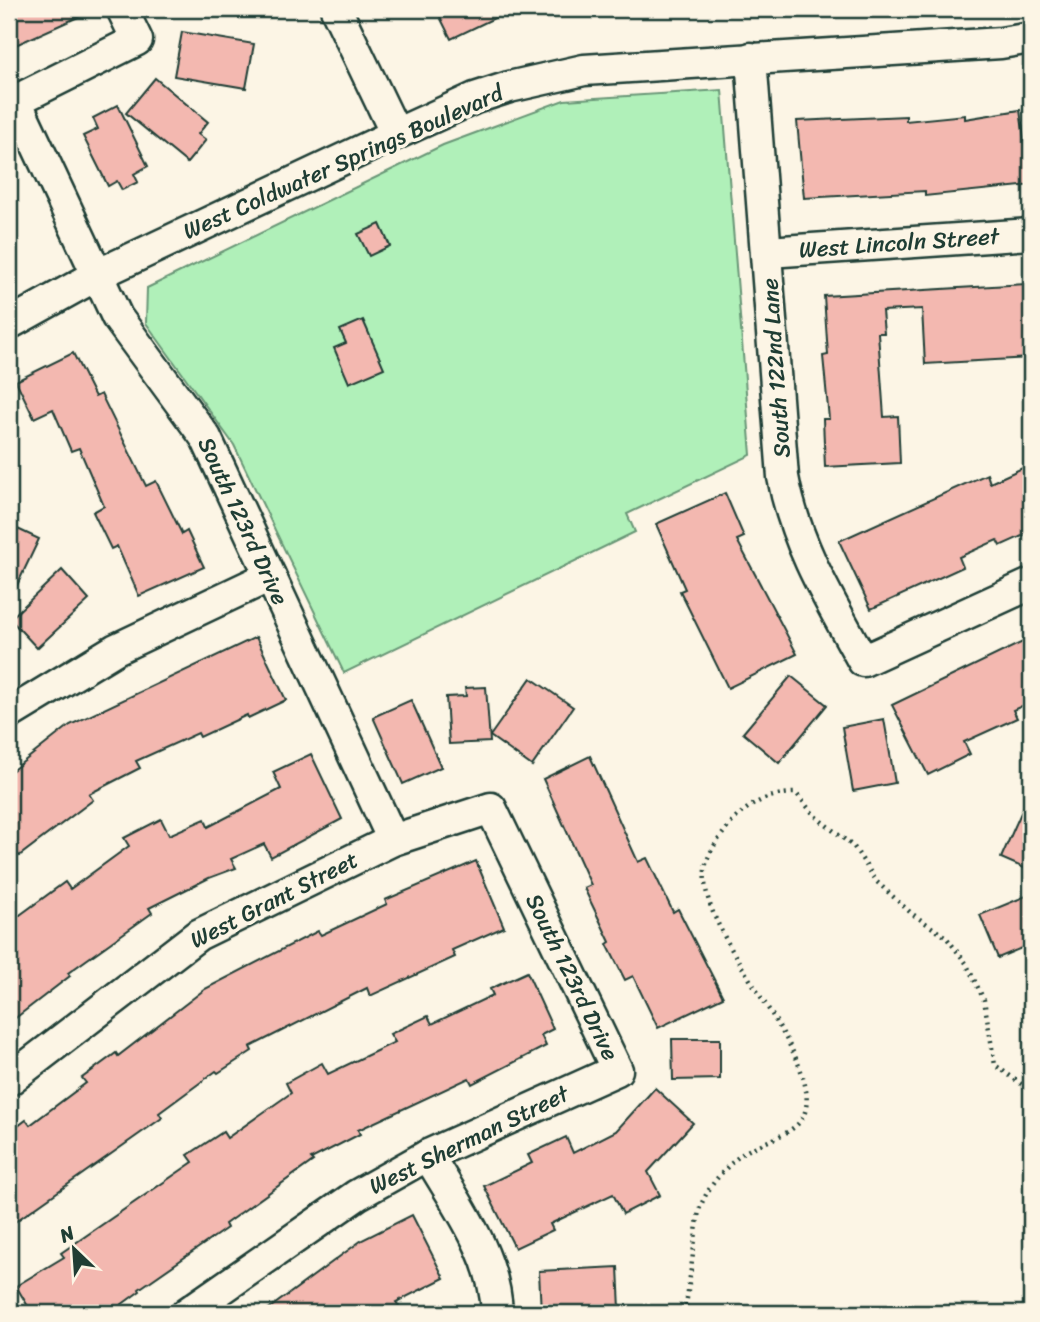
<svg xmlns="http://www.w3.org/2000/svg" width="1040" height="1322" viewBox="0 0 1040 1322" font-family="Sriracha,sans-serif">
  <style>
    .green { fill: #b0f0b9; stroke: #689676; stroke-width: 2 }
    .building { fill: #f3b8b0; stroke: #1f3d34; stroke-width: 2 }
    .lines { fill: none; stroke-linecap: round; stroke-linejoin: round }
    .minor-casing { stroke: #1f3d34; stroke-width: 35 }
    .path { stroke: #1f3d34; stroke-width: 4.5; stroke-dasharray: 2 5; stroke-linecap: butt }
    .minor { stroke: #fcf5e5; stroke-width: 30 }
    .labels { text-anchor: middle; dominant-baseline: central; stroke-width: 7; stroke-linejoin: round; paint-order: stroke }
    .street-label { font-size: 23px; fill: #1f3d34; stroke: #fcf5e5 }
  </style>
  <rect width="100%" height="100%" fill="#fcf5e5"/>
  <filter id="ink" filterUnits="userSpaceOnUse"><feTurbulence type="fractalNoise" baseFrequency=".0143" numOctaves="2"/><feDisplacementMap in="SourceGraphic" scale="14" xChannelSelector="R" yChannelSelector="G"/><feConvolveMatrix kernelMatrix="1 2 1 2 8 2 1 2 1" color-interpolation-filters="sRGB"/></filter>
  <g filter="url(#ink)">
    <polygon class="green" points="722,90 751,455 627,514 635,532 344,673 234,445 146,323 147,288 443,145 564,100"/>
    <g class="building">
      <polygon points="9,9 96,9 9,48"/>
      <polygon points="436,9 513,9 451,39"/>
      <polygon points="182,32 254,44 246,88 174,76"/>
      <polygon points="155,78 208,122 198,134 206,140 187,163 126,113"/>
      <polygon points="118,105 148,166 134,174 138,182 122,190 117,181 108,186 83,136 98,129 93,118"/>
      <polygon points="1020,110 1031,185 925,196 925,191 804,198 797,121 906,116 906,121 965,115 965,119"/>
      <polygon points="380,224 390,246 369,256 358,234"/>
      <polygon points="1027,284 1031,358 925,364 922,309 882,311 884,333 878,333 884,417 898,416 900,463 825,467 823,419 829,419 823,356 828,355 824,296"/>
      <polygon points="363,320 384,368 349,383 334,348 346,343 340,330"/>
      <polygon points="73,353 95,397 101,394 146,486 156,481 182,534 187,531 204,567 139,596 117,546 111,549 93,512 104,506 79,448 71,451 53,409 34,418 16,381"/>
      <polygon points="1031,464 1031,532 1000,546 997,540 959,557 963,567 871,609 839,541 987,474 990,483"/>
      <polygon points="725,493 744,537 737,540 797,654 728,688 680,591 685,589 656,524"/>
      <polygon points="9,525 39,539 9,602"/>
      <polygon points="62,570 89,600 37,648 10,619"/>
      <polygon points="256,637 286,700 248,718 247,715 200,737 198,733 136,761 140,768 89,794 93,800 19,856 9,842 9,773 70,725"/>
      <polygon points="1031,638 1031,702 1013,710 1017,718 964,742 970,754 928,775 892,705"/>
      <polygon points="791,676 827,705 779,763 743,733"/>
      <polygon points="531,678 573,707 532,766 490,736"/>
      <polygon points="486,687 490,742 449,744 446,697 466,696 465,688"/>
      <polygon points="411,700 441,767 403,784 373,717"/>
      <polygon points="884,719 895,783 853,791 842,727"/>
      <polygon points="311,754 342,819 271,857 264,844 231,859 236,868 209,878 149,908 152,913 68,973 70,976 9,1023 9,923 65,882 70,889 129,846 124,838 161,819 169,835 205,819 208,827 281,789 273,772"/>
      <polygon points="590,756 638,862 647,858 673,912 678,909 723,997 658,1028 633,976 625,980 607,944 610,942 584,888 591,885 543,779"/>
      <polygon points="1031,790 1031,871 1001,858"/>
      <polygon points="476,861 504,927 452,950 455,957 370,996 367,988 250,1047 252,1051 218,1073 216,1071 159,1113 162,1118 9,1226 9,1133 26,1120 30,1125 86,1083 82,1078 116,1053 118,1056 205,989 318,931 321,935 387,904 385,900"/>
      <polygon points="1031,894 1031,944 998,958 980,915"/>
      <polygon points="527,972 553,1029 541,1035 546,1046 472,1084 469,1078 358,1130 360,1134 311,1159 313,1161 225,1224 227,1228 139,1289 140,1291 110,1313 32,1313 16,1286 64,1257 61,1253 193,1162 188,1155 223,1132 227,1138 291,1093 286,1083 322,1063 328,1074 395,1042 390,1034 428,1016 432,1024 493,995 490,989"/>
      <polygon points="672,1039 720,1039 720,1079 673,1080"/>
      <polygon points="655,1088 693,1123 648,1172 660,1195 623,1214 613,1194 550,1224 553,1230 515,1248 484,1186 532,1163 528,1155 566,1137 573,1153 616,1131"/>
      <polygon points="412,1215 444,1278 396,1302 404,1313 263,1313 362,1240"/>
      <polygon points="618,1267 620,1309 541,1313 539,1271"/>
    </g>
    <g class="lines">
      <g class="minor-casing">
        <g id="minor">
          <polyline points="336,9 396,134"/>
          <path d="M751,58L783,477C795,544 831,603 863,661L1031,584"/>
          <polyline points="16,101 117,317 206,438 393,840"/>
          <polyline points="9,104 137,40 122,9"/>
          <polyline points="768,252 1031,234"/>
          <polyline points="9,324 99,274 396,134 475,98 509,87 584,70 1001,43 1031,38"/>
          <polyline points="9,714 116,649 270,576"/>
          <polyline points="9,1080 198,935 393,840 491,808 617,1070 428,1155 357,1195 187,1313"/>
          <path d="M428,1155C457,1205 495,1254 497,1313"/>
        </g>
      </g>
      <path class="path" d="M685,1313L699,1210C707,1188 722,1170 741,1155C759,1141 798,1136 805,1112C823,1049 690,931 706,864C710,850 719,838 728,827C745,805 769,793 796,793L815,816L854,847L877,882L911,913L946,937L966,963L984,1000L995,1065L1031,1091"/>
      <use href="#minor" class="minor"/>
    </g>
  </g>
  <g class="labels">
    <g class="street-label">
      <text transform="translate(343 162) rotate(-24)">West Coldwater Springs Boulevard</text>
      <text transform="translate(899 243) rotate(-4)">West Lincoln Street</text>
      <text transform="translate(776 368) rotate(-94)">South 122nd Lane</text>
      <text transform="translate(243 521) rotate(65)">South 123rd Drive</text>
      <text transform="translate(274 900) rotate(-27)">West Grant Street</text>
      <text transform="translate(572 977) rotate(64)">South 123rd Drive</text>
      <text transform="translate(469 1140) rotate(-26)">West Sherman Street</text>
    </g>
  </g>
  <rect width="1040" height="1322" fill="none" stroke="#fcf5e5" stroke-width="35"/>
  <rect x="18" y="18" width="1005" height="1287" fill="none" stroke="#1f3d34" stroke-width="2.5" filter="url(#ink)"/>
  <g transform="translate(74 1249) rotate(335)" stroke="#fcf5e5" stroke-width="5" paint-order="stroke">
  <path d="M0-5L12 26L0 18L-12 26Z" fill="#1f3d34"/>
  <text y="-10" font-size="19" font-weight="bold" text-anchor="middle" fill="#1f3d34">N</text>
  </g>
</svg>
